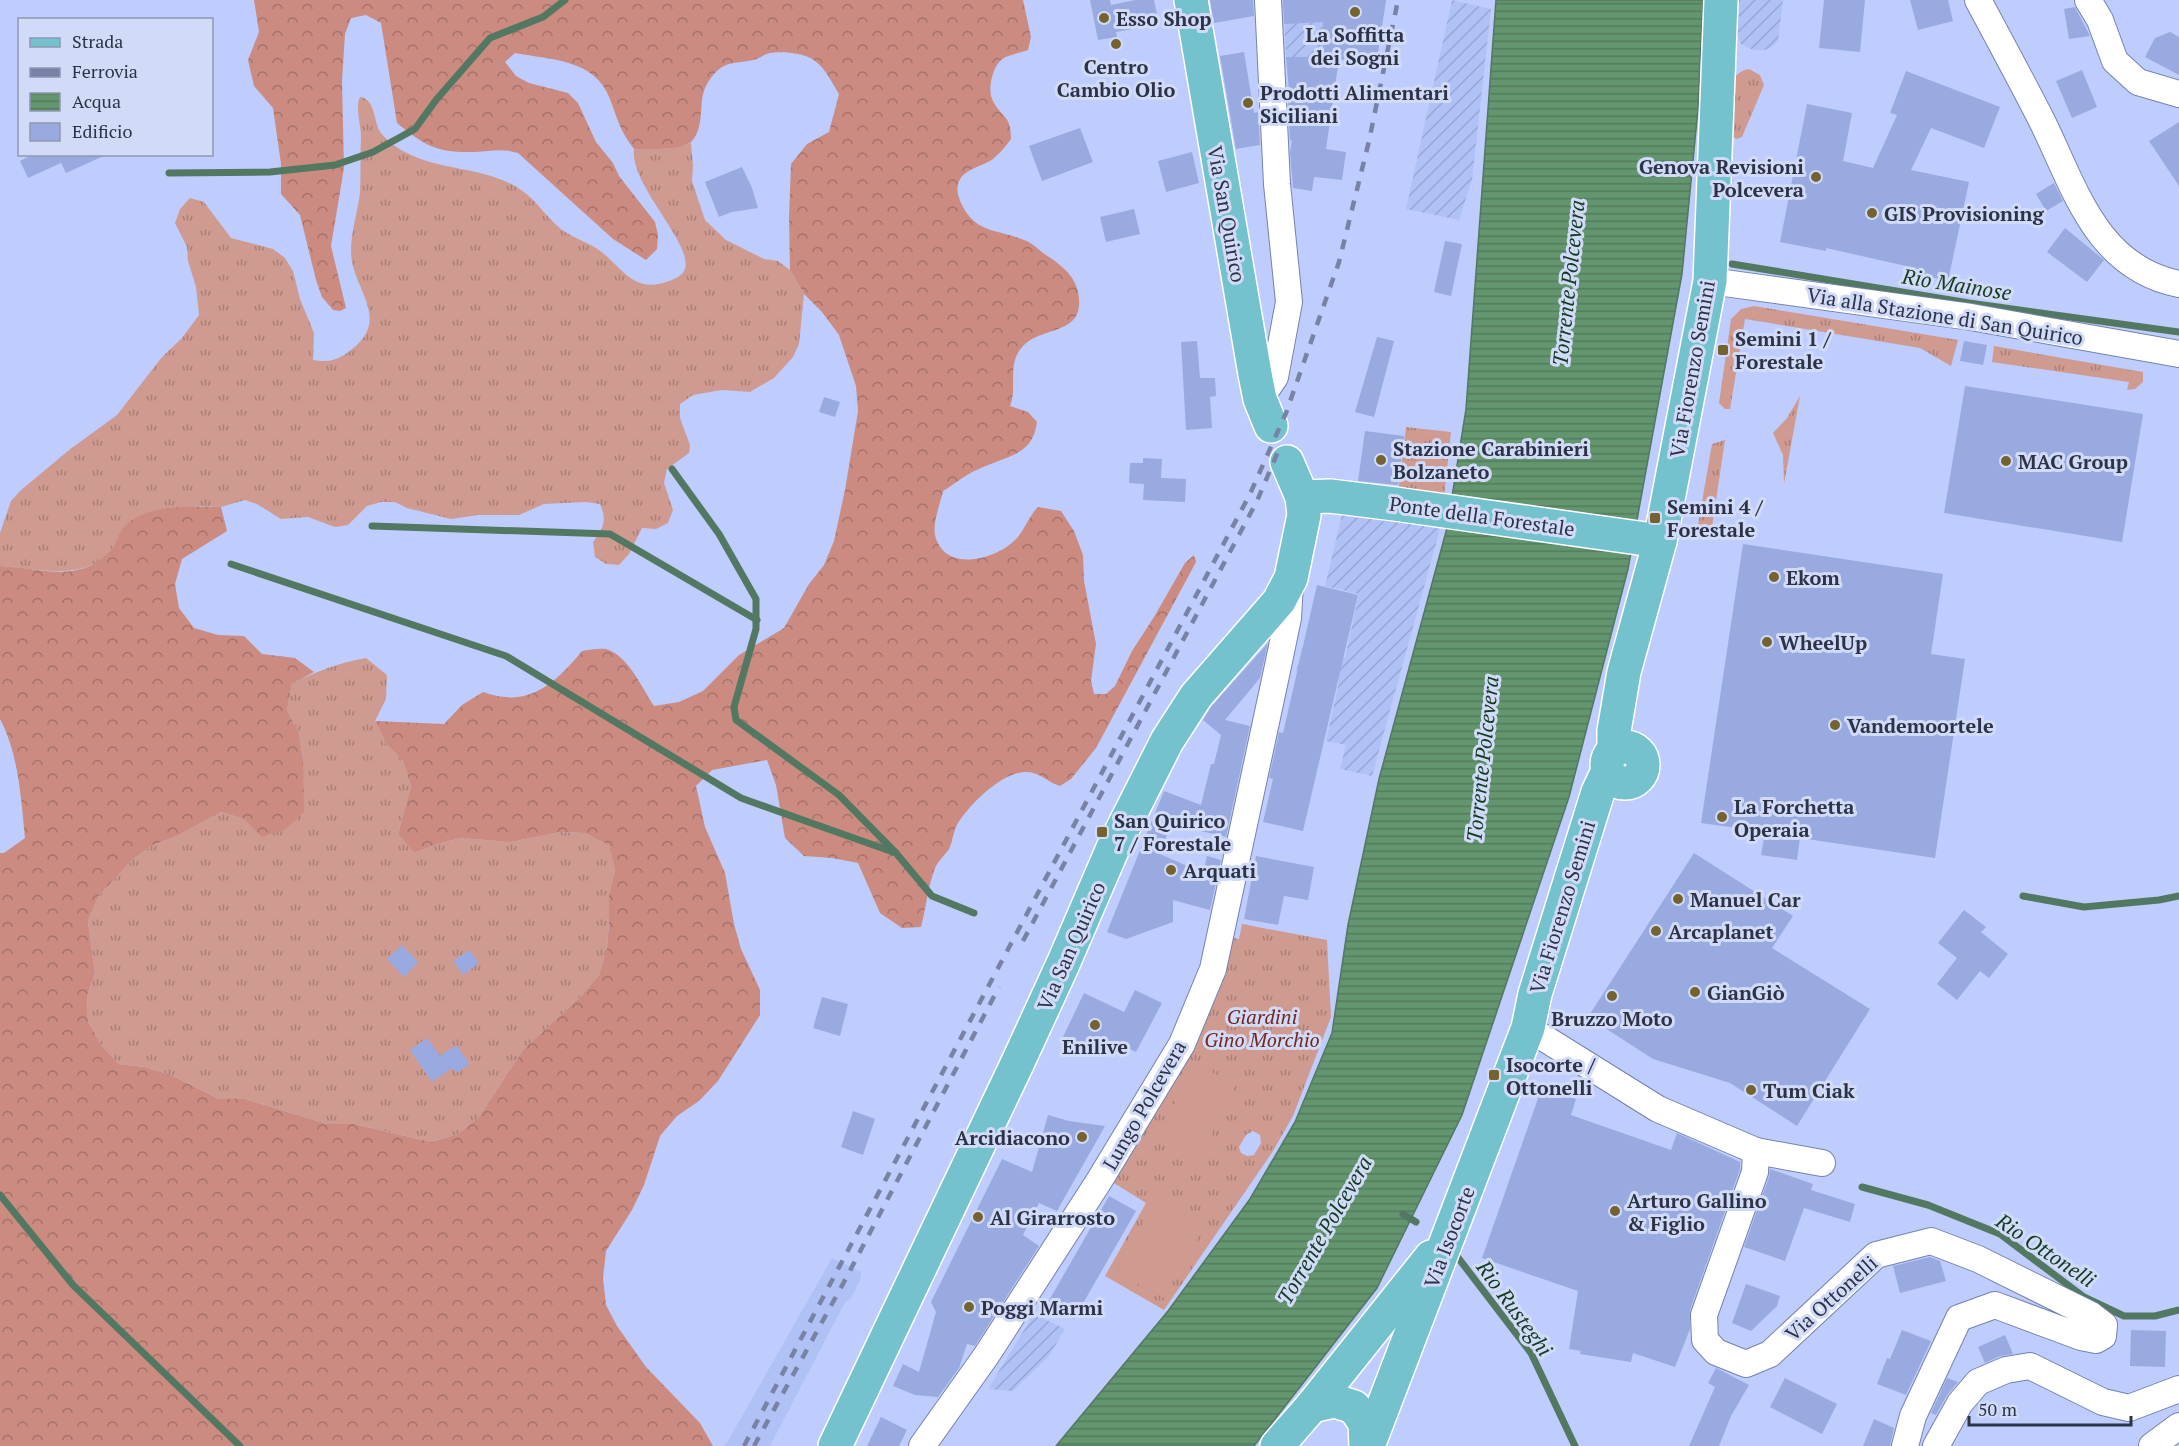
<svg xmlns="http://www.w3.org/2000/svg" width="2179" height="1446" viewBox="0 0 2179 1446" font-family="'PT Serif',serif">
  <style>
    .built { fill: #afc1f5 }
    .industrial { fill: url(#industrial-furrows) }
    .grass { fill: url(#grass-tufts); fill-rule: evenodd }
    .forest { fill: url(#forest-crowns) }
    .pitch { fill: #cf9b91 }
    .water { fill: url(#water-rules); stroke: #537862; stroke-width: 1.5 }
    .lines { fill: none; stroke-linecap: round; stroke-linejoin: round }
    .stream { stroke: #537862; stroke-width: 7 }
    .building { fill: #99aae1 }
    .minor-casing { stroke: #7482ae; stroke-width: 28 }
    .major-casing { stroke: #fff; stroke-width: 36 }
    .minor { stroke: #fff; stroke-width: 26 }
    .major { stroke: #73c2ce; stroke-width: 33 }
    .rail { stroke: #7882a4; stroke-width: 4.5; stroke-dasharray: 10 10; stroke-linecap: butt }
    .poi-dot { fill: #746230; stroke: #d1dbf8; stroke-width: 2 }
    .labels { text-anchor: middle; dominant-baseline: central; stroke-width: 6; stroke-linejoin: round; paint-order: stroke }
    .poi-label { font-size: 20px; font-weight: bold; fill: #2d3346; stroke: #d1dbf8; text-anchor: start }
    .street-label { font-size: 20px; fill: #2d3346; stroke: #d1dbf8 }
    .park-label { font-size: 20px; font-style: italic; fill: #74271c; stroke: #d1dbf8 }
    .water-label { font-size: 21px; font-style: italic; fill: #133b1f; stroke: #d1dbf8 }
  </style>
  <defs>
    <pattern id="industrial-furrows" width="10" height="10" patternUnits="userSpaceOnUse" patternTransform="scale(1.5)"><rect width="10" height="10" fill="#afc1f5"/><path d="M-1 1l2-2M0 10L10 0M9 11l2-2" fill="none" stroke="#97a6d3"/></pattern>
    <pattern id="grass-tufts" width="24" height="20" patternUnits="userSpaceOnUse" patternTransform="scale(1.5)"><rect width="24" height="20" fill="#cf9b91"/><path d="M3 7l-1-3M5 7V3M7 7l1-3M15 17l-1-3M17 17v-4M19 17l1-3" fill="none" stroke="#a87f78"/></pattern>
    <pattern id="forest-crowns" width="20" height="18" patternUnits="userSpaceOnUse" patternTransform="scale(1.5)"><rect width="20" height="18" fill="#cb8b80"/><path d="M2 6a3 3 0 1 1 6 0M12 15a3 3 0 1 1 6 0" fill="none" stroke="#a5726b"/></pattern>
    <pattern id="water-rules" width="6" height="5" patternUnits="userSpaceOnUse" patternTransform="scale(1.5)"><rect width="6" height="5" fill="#63966e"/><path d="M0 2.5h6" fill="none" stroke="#527b5c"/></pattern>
  </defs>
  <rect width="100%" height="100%" fill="#becdfd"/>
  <polygon class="built" points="832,1258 861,1272 861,1277 852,1297 844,1304 770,1446 725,1446"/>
  <g class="industrial">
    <polygon points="1283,0 1386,0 1376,65 1323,57 1286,57"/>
    <polygon points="1452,0 1491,9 1472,180 1459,220 1406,209"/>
    <polygon points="1734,0 1783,0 1778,41 1772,47 1765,50 1753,50 1741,44 1734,30"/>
    <polygon points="1343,510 1440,529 1372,776 1340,769 1346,745 1326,741 1339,682 1296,672 1302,648 1345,658 1359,594 1325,586"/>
    <polygon points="1034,1314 1065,1329 1049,1356 1013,1391 988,1389"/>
  </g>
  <g class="grass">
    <polygon points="1749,69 1760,75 1764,85 1742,137 1737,139 1731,136 1735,76 1744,70"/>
    <path d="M360,97C375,99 374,120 379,130C384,139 398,149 407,153C440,170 478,167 511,184C535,196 542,213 561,229C574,239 592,243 604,254C626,273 636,293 669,281C675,279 681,276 684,271C697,247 629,185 634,149C651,150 676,149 691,143L693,166L692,181L705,220L726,240L764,259L778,261L790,270L804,294L799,344L793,357L774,378L750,392L722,390L693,395L680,404V418L690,445L689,453L667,469L664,483L673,510L668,523L656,529L642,528L629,554L619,565L606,564L595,557L593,542C604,528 607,520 600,504L586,502L544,504L519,515H478L451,519L407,508L395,502H381L367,506L348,525L335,527L308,517L281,519L257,504L245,500L221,507L197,506L124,527C120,533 117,541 113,547C88,584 36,568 0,566V533L11,501L20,491L69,450L117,415L162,357L182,338L199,315L196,287L188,261L187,247L175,223L180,209L190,198L204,202L231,238L273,249L285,258L293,271L300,299L314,333L313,360C329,363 338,360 351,350C393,318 351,289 351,251C351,231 358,211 360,192C361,174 360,155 361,137C361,125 355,107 360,97Z"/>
    <polygon points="1754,306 1958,340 1951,366 1920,348 1745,319 1730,409 1725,409 1719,403 1731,319 1741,309"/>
    <polygon points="1994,346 2143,372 2143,382 2135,389 2127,390 2129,382 1992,362"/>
    <polygon points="1800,396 1784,484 1783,455 1773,433 1787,418"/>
    <polygon points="1406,427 1451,432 1444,497 1398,492"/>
    <polygon points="1725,440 1711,534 1697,531 1712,444"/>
    <path d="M366,658L387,675L386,699L375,721L386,744L403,761L411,786L398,834L414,853L437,844L461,838L511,842L560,832L585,833L609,844L615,870L609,894V922L607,948L599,975L582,995L523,1050L479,1117L458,1134L431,1142L354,1124H327L245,1099H219L171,1075L145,1067L119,1064L101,1045L88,1021L87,996L95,973L88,921L98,897L132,860L153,845L177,836L221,812L244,819L303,759L299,733L287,710L292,684C316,671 339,663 366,658Z"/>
    <path d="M1242,924L1327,940L1331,1017L1293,1116L1273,1151L1164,1310L1105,1276L1146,1203L1109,1180L1230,937L1239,939ZM1253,1131L1260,1135L1261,1143L1254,1155L1247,1156L1241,1153L1239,1147L1246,1135Z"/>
  </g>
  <path class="forest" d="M254,0H1023L1031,37L1028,50C1020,53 1007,55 1001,60C992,68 987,91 993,101C1002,119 1011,114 1011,139C1006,146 1000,153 993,159C982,167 961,169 958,185C956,190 959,198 961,203C975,234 998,229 1024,240C1031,242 1037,248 1043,253C1063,266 1081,279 1079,306C1077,334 1039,328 1023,346C1006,364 1018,387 1010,406L1028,412L1037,422C1033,456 1006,456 979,469C966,474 955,484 943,491C940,506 930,527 937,541C950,573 999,558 1017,538C1025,529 1029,516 1038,507L1061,511L1074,531L1083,555L1084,581L1096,644L1091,681L1094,694H1106L1115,686L1132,651L1154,617L1185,563L1194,555L1196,562L1096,748L1071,779L1060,786C1047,782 1040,772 1027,772C1003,771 970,804 958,823C953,831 953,841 949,849C945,855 938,861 935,868C928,886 926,908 921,927L902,928L880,913L858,863L832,858L804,856L785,838L776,785L767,760L712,770L696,786L705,827L725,873L734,924L741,949L760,990V1015L718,1081L699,1101L677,1116L660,1136L644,1185L632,1210L606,1251L603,1278L606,1305L617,1326L646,1367L700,1423L713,1446H0V853H4L25,838C21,799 19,755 0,719V566C29,567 64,579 92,565C98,562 109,553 113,547C117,541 119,532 124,527C144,504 193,506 221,507L227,531L182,559L175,584L179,608L194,628L218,635L244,636L262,654L295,658L314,672L292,684L287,710L299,733L303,759L304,812L286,829L262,837L244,819L221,812L177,836L153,845L132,860L98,897L88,921L95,973L87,996L88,1021L101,1045L119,1064L145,1067L171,1075L219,1099H245L327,1124H354L431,1142L458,1134L479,1117L523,1050L582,995L599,975L607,948L609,922V894L615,870L609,845L585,833L560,832L511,842L461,838L437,844L414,853L398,834L411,786L403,761L386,744L375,721L444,724L462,705L483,692C490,694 498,697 506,697C538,701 564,673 582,651C589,650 600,648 606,649C628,655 642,688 654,706L679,702L703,691L739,655L784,628L809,584L824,565L834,541L845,490L858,411L856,386L839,335L822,312L804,294L790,270L789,217L791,164L807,144L829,132L839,94C832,83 826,69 815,61C805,53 783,51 770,53C764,54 759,59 753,60C744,62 734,62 726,65C718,68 711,77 707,84C697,101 706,125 692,141C684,150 646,150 634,149C621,133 617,118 610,99C595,59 552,60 515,53L505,62L516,76L529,83L568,93L578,103L596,142L613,163L619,176L655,222L658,235L657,249L646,260L613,239L518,153C502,148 492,151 475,152C437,153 425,146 397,123L381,23L366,15L351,18L345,34L342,81L344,168L331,246L346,308L340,311L333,310L322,297L316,280L300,215L281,194V164L273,108L254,86L248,60L259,32Z"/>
  <g class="pitch">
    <polygon points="1194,1064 1236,1084 1199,1159 1157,1139"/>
    <polygon points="1155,1201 1203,1227 1164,1298 1116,1272"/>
  </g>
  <polygon class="water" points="1496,0 1703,0 1698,109 1682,274 1628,569 1569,797 1462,1115 1377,1288 1254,1446 1056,1446 1168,1311 1250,1199 1295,1122 1332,1033 1348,925 1379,779 1447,528 1466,409"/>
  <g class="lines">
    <g class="stream">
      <polyline points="169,173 270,172 335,165 373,152 415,129 436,100 490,38 543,17 565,0"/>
      <polyline points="1732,264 1969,303 2179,332"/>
      <polyline points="672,469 719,534 756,599 756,629 734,707 736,720 839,795 896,853 932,896 974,913"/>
      <polyline points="372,526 610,534 757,620"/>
      <polyline points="231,564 506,656 741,798 896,853"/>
      <polyline points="2023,896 2084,907 2159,900 2179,896"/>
      <polyline points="1862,1187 1928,1205 2000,1234 2084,1297 2124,1316 2155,1316 2179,1310"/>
      <polyline points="0,1195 73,1285 240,1446"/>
      <polyline points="1403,1214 1416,1222"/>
      <polyline points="1456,1255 1531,1353 1575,1446"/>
    </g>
  </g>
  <g class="building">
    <polygon points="1090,0 1110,0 1111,5 1135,0 1154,0 1159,24 1116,32 1117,37 1098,40"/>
    <polygon points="1210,0 1253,0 1254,16 1214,23"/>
    <polygon points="1283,0 1386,0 1376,65 1339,59 1326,149 1346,152 1342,180 1314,177 1312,191 1293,188 1290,152 1292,140 1290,141 1288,101 1289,90 1286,57 1323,57 1323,22 1284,24"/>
    <polygon points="1824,0 1865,0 1860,52 1819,48"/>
    <polygon points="1910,0 1948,0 1953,21 1918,30"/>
    <polygon points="2075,7 2090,36 2069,39 2064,9"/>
    <polygon points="2170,32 2179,37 2179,75 2145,57 2155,38"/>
    <polygon points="1244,52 1254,113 1258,112 1260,145 1236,149 1220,56"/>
    <polygon points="2082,70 2097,107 2072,118 2056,81"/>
    <polygon points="1906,71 2000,107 1984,148 1931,128 1911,170 1969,182 1948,281 1905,271 1906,266 1826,248 1826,251 1780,242 1807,104 1852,113 1843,161 1873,168 1897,115 1890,113"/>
    <polygon points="2179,122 2179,186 2149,141"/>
    <polygon points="1080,128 1093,162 1042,181 1029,146"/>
    <polygon points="1192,152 1199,183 1166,192 1158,161"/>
    <polygon points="34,154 108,154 66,173 61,163 28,178 20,161"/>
    <polygon points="742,167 752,188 758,208 732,212 719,217 705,182"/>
    <polygon points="2054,183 2063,201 2046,211 2036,194"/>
    <polygon points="1134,209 1140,234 1106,242 1100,217"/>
    <polygon points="2065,228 2104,260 2087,282 2047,252"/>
    <polygon points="1445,241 1462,244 1451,296 1434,292"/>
    <polygon points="1377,337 1394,341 1374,417 1355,412"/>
    <polygon points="1197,341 1200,378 1215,378 1216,396 1210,397 1212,428 1186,430 1181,342"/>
    <polygon points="1964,341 1987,345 1983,365 1960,361"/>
    <polygon points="1965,386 2143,414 2122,542 1944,513"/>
    <polygon points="824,397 840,402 835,417 819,412"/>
    <polygon points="1365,431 1404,436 1398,485 1358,481"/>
    <polygon points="1143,458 1162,459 1161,478 1186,479 1185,502 1143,500 1144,484 1129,483 1130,463 1143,463"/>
    <polygon points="1743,544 1943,574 1931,654 1965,659 1935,858 1800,838 1797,860 1761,855 1765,832 1701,823"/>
    <polygon points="1317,585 1358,595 1303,831 1263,822 1273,779 1269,778 1279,732 1283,733"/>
    <polygon points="1268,643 1260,678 1225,720 1250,726 1226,837 1171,824 1160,854 1203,873 1207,856 1221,860 1210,910 1173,900 1173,922 1126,939 1107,932 1164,791 1201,805 1211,764 1214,764 1221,735 1203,720 1211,707"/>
    <polygon points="1694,853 1793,916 1772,948 1870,1009 1797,1126 1730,1083 1653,1059 1588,1017"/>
    <polygon points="1256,856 1314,867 1308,900 1284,896 1278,925 1244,919"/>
    <polygon points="1964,910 1986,927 1981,932 2008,954 1989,978 1980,971 1957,1000 1937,984 1957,958 1938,943"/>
    <polygon points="402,945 418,962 404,977 387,959"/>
    <polygon points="469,950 479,963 463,975 453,961"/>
    <polygon points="1135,990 1162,1003 1136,1052 1114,1041 1106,1057 1063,1037 1084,993 1124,1012"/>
    <polygon points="822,997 848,1004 840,1036 813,1028"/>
    <polygon points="427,1038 440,1056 456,1045 470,1064 456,1073 452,1068 432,1082 410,1050"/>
    <polygon points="1542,1087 1576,1099 1571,1115 1671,1150 1677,1133 1740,1162 1740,1169 1690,1310 1690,1329 1675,1367 1633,1353 1631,1362 1580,1354 1581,1351 1569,1349 1578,1291 1482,1258"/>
    <polygon points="853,1111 875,1119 863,1155 841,1147"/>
    <polygon points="1048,1115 1069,1121 1105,1126 1057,1211 1039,1203 1023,1235 1039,1246 975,1346 967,1344 959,1368 938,1397 915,1395 893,1386 903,1364 919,1372 936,1312 931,1302 1002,1159 1032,1172"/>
    <polygon points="1770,1169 1813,1184 1811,1190 1855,1204 1850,1222 1804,1208 1785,1261 1744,1247 1769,1177"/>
    <polygon points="1109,1196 1136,1211 1074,1319 1047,1304"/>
    <polygon points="1930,1257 1940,1261 1946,1281 1900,1293 1893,1266"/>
    <polygon points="1746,1284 1780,1296 1777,1306 1751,1331 1732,1323"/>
    <polygon points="1902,1330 1931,1341 1906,1395 1877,1384 1887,1358 1890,1359"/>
    <polygon points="2131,1330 2166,1331 2165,1367 2130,1366"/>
    <polygon points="2005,1335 2013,1354 2000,1356 1985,1363 1978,1347"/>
    <polygon points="1716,1368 1749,1385 1731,1416 1719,1446 1689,1446 1715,1387 1708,1383"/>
    <polygon points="1785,1378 1837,1404 1822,1434 1770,1407"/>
    <polygon points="1947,1378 1958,1382 1947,1395 1936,1415 1931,1413"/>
    <polygon points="881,1417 907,1430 899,1446 867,1446"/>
    <polygon points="1874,1419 1894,1428 1890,1446 1863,1446"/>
  </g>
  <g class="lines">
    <g class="minor-casing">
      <g id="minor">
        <path d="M1978,0C1999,39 2020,78 2040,117C2074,184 2094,267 2179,284"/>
        <polyline points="2088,0 2100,20 2115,61 2138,82 2179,94"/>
        <polyline points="1710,281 1971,317 2179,354"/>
        <polyline points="1260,399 1275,377 1289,302 1277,184 1268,0"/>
        <polyline points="1528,1028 1658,1109 1756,1151 1755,1172 1704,1315 1705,1340 1716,1352 1746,1364 1770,1354 1876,1255 1931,1241 1978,1259 2091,1315 2104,1325 2103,1336 2096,1340 2081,1337 1995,1305 1959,1318 1913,1416 1905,1446"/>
        <polyline points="1756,1151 1822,1163"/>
        <polyline points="922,1446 986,1356 1099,1181 1182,1044 1213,969 1278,666 1288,618 1290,583"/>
        <polyline points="1936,1446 1960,1403 1978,1382 2006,1370 2030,1366 2103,1402 2129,1408 2179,1389"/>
        <polyline points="2152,1446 2179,1426"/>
      </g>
    </g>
    <g class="major-casing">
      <g id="major">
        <polyline points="1191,0 1255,374 1260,399 1271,426"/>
        <polyline points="1302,497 1330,496 1395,504 1660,541"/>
        <circle cx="1625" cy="765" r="18"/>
        <polyline points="1614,750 1614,731 1624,672 1660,541 1710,281 1721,0"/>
        <polyline points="1312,1406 1335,1401 1354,1407 1365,1423 1366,1446"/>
        <polyline points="835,1446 1018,1062 1063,964 1113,848 1167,741 1196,696 1279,601 1291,578 1304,515 1302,497 1287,462"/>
        <polyline points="1277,1446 1312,1406 1431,1257"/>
        <polyline points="1368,1446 1528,1028 1535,994 1598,792 1607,773"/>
      </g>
    </g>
    <use href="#minor" class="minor"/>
    <use href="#major" class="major"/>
    <g class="rail">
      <polyline points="1023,941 1257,501 1280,447"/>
      <polyline points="744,1446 1250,494 1286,413 1339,262 1369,141 1398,0"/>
      <polyline points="754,1446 844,1282 999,987"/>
    </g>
  </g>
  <g class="poi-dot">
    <circle cx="1355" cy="12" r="6"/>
    <circle cx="1104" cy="18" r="6"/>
    <circle cx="1116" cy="44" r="6"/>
    <circle cx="1248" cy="103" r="6"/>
    <circle cx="1816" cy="177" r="6"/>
    <circle cx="1872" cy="213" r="6"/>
    <rect x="1717" y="344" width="12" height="12" rx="3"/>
    <circle cx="1381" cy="460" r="6"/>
    <circle cx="2006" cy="461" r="6"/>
    <rect x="1649" y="512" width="12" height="12" rx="3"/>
    <circle cx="1774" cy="577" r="6"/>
    <circle cx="1767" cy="642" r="6"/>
    <circle cx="1835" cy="725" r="6"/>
    <circle cx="1722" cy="817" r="6"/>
    <rect x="1096" y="826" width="12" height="12" rx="3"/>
    <circle cx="1171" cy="870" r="6"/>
    <circle cx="1678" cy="899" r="6"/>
    <circle cx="1656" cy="931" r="6"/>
    <circle cx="1695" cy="992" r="6"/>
    <circle cx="1612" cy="996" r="6"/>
    <circle cx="1095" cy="1025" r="6"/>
    <rect x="1488" y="1069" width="12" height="12" rx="3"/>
    <circle cx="1751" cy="1090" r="6"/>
    <circle cx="1082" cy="1137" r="6"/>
    <circle cx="1615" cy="1211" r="6"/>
    <circle cx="978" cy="1217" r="6"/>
    <circle cx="969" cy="1307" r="6"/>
  </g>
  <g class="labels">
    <g class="poi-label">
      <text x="1116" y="18">Esso Shop</text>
      <text x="1355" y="34" text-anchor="middle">La Soffitta<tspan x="1355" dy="23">dei Sogni</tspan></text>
      <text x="1116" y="66" text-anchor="middle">Centro<tspan x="1116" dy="23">Cambio Olio</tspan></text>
      <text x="1260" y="92">Prodotti Alimentari<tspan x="1260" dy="23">Siciliani</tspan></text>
      <text x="1804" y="166" text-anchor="end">Genova Revisioni<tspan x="1804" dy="23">Polcevera</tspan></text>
      <text x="1884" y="213">GIS Provisioning</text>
      <text x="1735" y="338">Semini 1 /<tspan x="1735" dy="23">Forestale</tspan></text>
      <text x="1393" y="448">Stazione Carabinieri<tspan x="1393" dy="23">Bolzaneto</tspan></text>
      <text x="2018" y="461">MAC Group</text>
      <text x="1667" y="506">Semini 4 /<tspan x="1667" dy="23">Forestale</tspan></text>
      <text x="1786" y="577">Ekom</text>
      <text x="1779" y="642">WheelUp</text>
      <text x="1847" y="725">Vandemoortele</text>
      <text x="1734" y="806">La Forchetta<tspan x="1734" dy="23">Operaia</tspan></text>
      <text x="1114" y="820">San Quirico<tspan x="1114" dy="23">7 / Forestale</tspan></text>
      <text x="1183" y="870">Arquati</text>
      <text x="1690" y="899">Manuel Car</text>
      <text x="1668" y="931">Arcaplanet</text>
      <text x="1707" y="992">GianGiò</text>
      <text x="1612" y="1018" text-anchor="middle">Bruzzo Moto</text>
      <text x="1095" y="1046" text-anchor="middle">Enilive</text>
      <text x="1506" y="1064">Isocorte /<tspan x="1506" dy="23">Ottonelli</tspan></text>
      <text x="1763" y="1090">Tum Ciak</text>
      <text x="1070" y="1137" text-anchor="end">Arcidiacono</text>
      <text x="1627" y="1200">Arturo Gallino<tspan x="1627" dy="23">&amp; Figlio</tspan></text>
      <text x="990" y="1217">Al Girarrosto</text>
      <text x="981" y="1307">Poggi Marmi</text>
    </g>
    <g class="street-label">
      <text transform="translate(1227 214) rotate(80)">Via San Quirico</text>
      <text transform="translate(1945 316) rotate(9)">Via alla Stazione di San Quirico</text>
      <text transform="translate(1692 369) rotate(-80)">Via Fiorenzo Semini</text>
      <text transform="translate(1482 516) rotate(8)">Ponte della Forestale</text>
      <text transform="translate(1562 907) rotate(-73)">Via Fiorenzo Semini</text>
      <text transform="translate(1071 946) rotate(-66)">Via San Quirico</text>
      <text transform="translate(1144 1105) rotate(-60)">Lungo Polcevera</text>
      <text transform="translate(1449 1237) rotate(-69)">Via Isocorte</text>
      <text transform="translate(1831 1298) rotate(-42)">Via Ottonelli</text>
    </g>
    <g class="park-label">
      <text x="1262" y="1016">Giardini<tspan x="1262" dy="23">Gino Morchio</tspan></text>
    </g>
    <g class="water-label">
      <text transform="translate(1568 283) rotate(-84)">Torrente Polcevera</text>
      <text transform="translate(1957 284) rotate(9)">Rio Mainose</text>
      <text transform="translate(1482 759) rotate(-84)">Torrente Polcevera</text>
      <text transform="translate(1324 1230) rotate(-60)">Torrente Polcevera</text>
      <text transform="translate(2046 1250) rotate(34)">Rio Ottonelli</text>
      <text transform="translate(1515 1308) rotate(54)">Rio Rusteghi</text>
    </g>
  </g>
  <rect x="18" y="18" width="195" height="138" fill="#d1dbf8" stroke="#8f98b1" stroke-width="1.5"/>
  <rect x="30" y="38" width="30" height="9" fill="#73c2ce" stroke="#8f98b1" stroke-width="1.5"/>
  <text x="72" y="48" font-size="18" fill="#2d3346">Strada</text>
  <rect x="30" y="68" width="30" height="9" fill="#7882a4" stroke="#8f98b1" stroke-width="1.5"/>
  <text x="72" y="78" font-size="18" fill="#2d3346">Ferrovia</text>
  <rect x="30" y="93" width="30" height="18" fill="url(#water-rules)" stroke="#8f98b1" stroke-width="1.5"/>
  <text x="72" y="108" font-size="18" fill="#2d3346">Acqua</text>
  <rect x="30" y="123" width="30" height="18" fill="#99aae1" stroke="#8f98b1" stroke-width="1.5"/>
  <text x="72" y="138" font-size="18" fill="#2d3346">Edificio</text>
  <path d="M1969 1416v9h162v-9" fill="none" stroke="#2d3346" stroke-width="3"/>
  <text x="1978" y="1416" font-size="18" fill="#2d3346" stroke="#d1dbf8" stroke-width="4.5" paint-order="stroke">50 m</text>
</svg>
